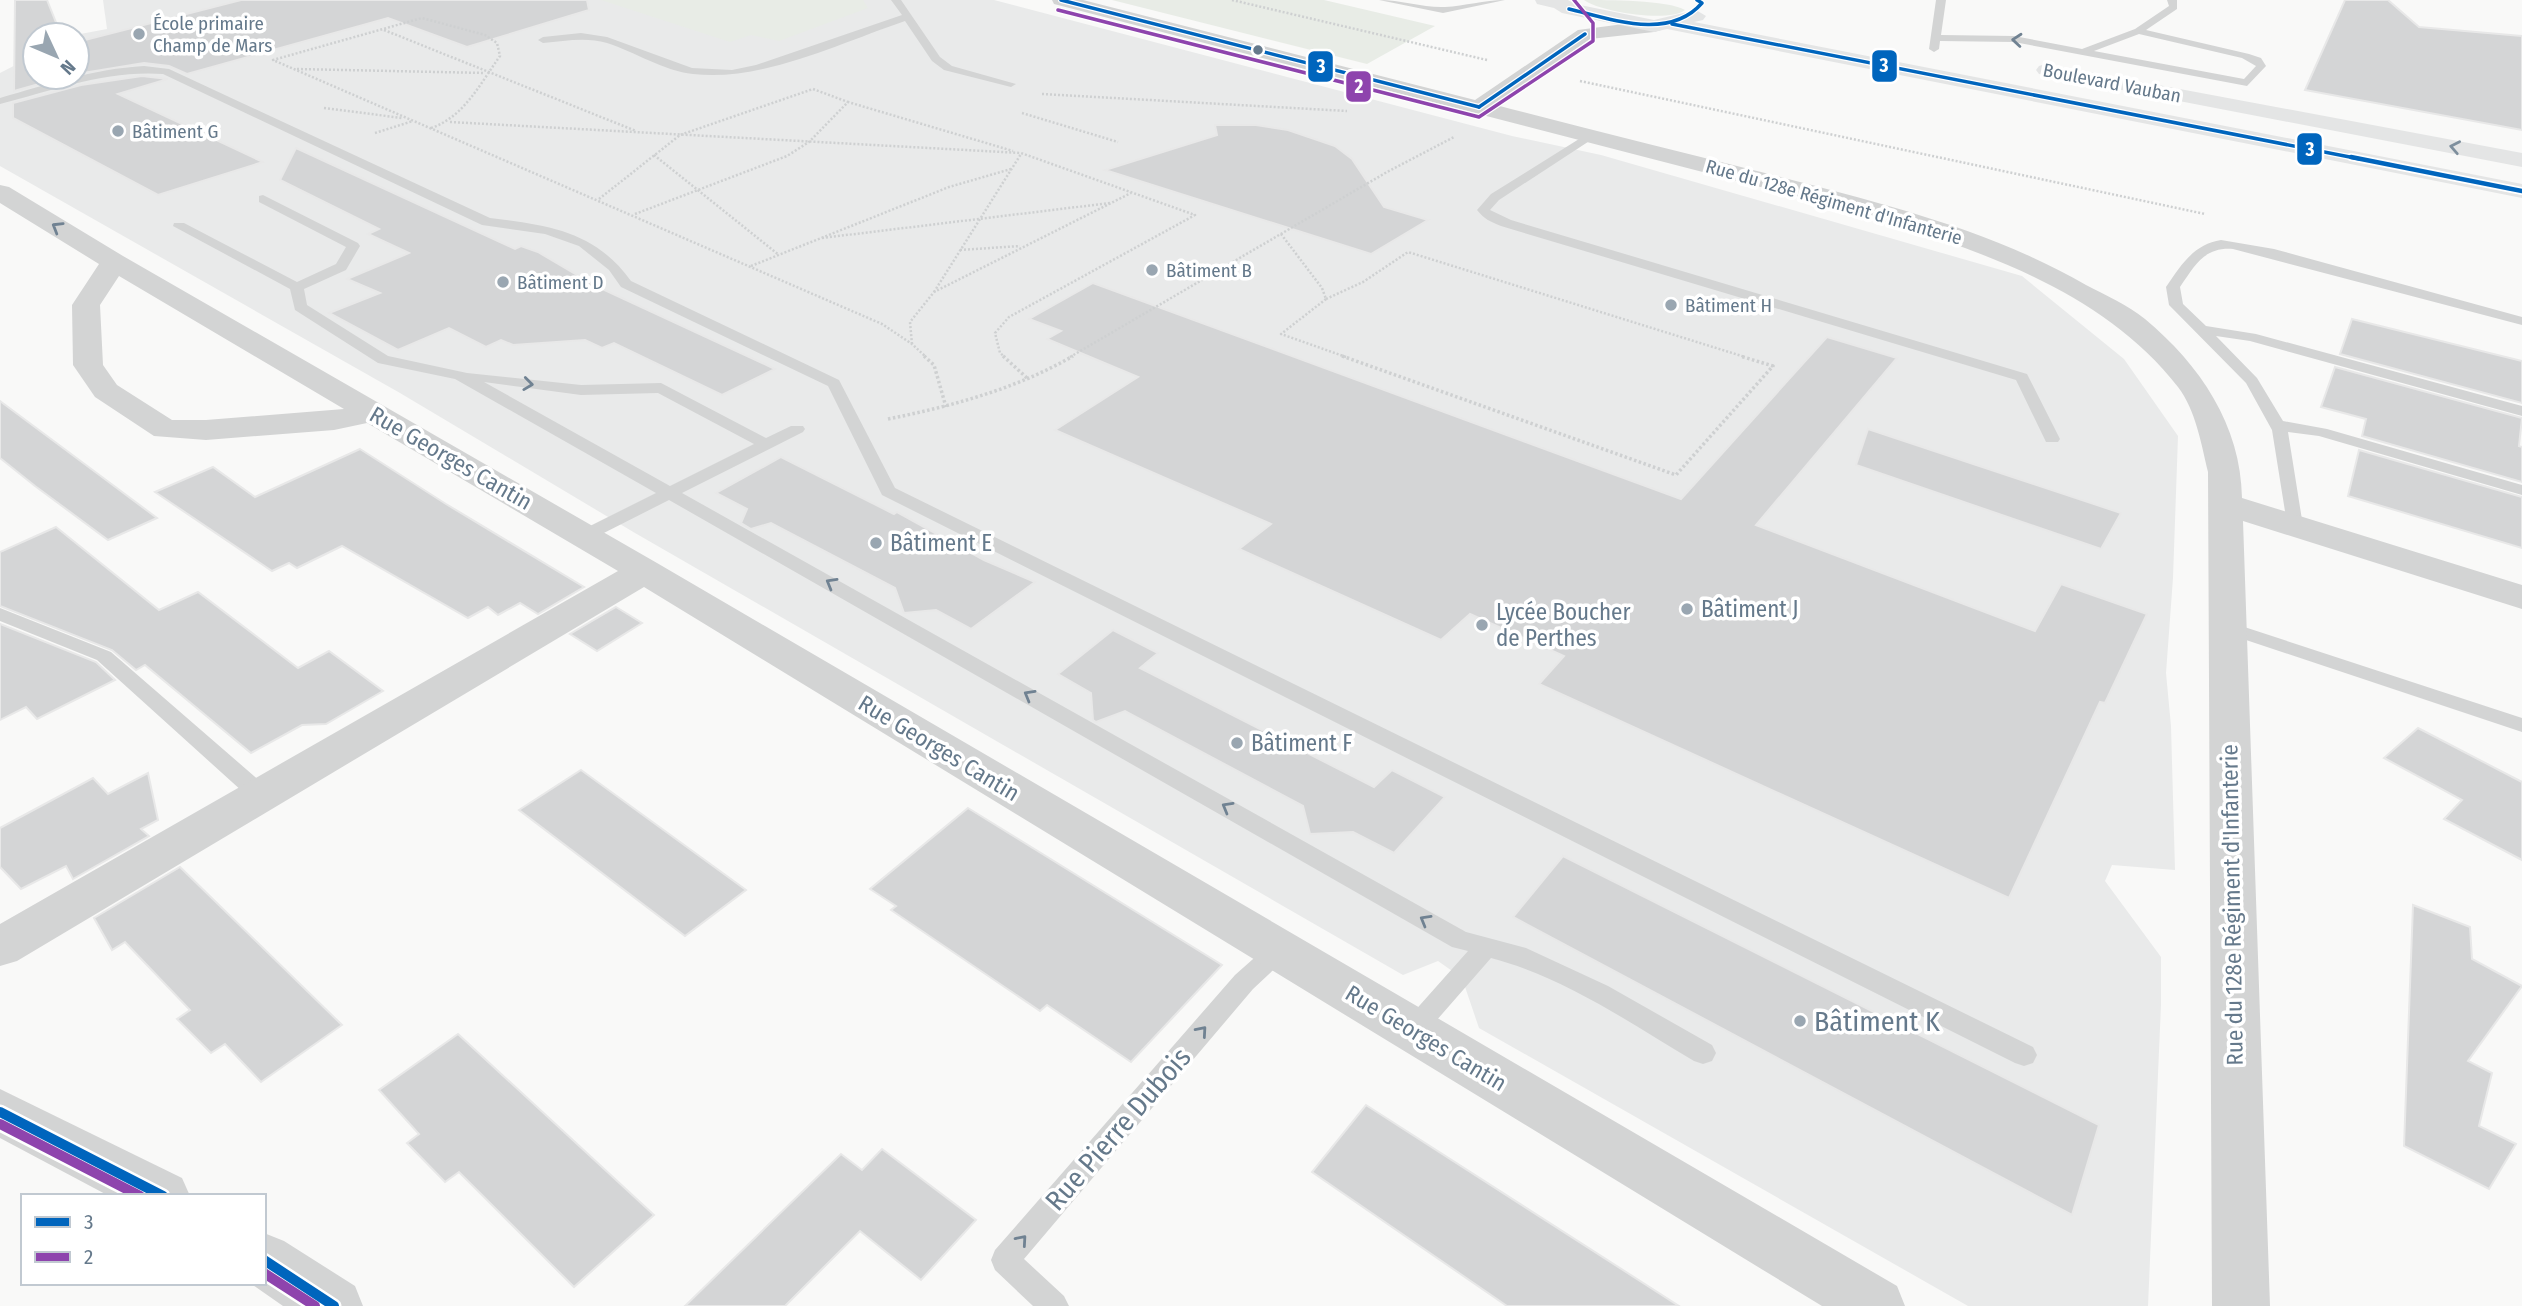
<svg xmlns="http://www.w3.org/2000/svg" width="2522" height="1306" viewBox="0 0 2522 1306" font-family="'Fira Sans Condensed',sans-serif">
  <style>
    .built { fill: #e9eaea }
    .green { fill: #e8ece6 }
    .building { fill: #d4d5d6; stroke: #e8e8e8; stroke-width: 2 }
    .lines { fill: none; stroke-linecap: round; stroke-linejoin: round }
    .path-far1 { stroke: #ced0d1; stroke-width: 2.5; stroke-dasharray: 2 2; stroke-linecap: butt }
    .path { stroke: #ced0d1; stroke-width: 3.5; stroke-dasharray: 2.5 2.5; stroke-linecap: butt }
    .service { fill: #d3d4d4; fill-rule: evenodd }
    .minor { fill: #d3d4d4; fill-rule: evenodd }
    .primary { fill: #e4e5e5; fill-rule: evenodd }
    .bus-1-far2-casing { stroke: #fff; stroke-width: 6 }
    .bus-1-far1-casing { stroke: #fff; stroke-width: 8 }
    .bus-1-casing { stroke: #fff; stroke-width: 15 }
    .bus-2-far1-casing { stroke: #fff; stroke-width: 6 }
    .bus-2-casing { stroke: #fff; stroke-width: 15 }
    .bus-1-far2 { stroke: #0065bd; stroke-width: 3.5 }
    .bus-1-far1 { stroke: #0065bd; stroke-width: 4.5 }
    .bus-1 { stroke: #0065bd; stroke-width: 10 }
    .bus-2-far1 { stroke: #8e44ad; stroke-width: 3.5 }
    .bus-2 { stroke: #8e44ad; stroke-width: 10 }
    .oneway { stroke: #708292 }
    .oneway2 { stroke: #7e8f9d }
    .poi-dot { fill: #99a6b1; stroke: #fff; stroke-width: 2.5 }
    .bus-dot { fill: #65798b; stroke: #fff; stroke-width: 2.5 }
    .labels { text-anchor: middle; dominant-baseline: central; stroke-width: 7; stroke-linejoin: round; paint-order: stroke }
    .far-poi-label { font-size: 19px; fill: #65798b; stroke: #fff; text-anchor: start }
    .far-street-label { font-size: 19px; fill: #65798b; stroke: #fff }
    .street-label { font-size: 23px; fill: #65798b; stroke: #fff }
    .poi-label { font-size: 23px; fill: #65798b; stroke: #fff; text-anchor: start }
    .near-poi-label { font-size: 28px; fill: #65798b; stroke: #fff; text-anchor: start }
    .near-street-label { font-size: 28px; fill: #65798b; stroke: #fff }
    .line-badge { stroke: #fff; stroke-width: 2.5 }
    .badge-label { font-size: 19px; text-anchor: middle; font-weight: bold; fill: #fff }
  </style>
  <rect width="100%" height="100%" fill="#f9f9f8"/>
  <polygon class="built" points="103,0 994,0 1512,136 1601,155 2022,276 2124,359 2178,436 2173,578 2166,673 2171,726 2175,870 2112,865 2105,881 2161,957 2161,1005 2148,1306 1968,1306 1479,1028 1462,978 1438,961 1403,975 635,533 400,393 0,166 0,73 35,55 35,77 77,77 77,35 75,35 107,29"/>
  <g class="green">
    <polygon points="601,0 863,0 868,8 779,41 751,35 730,42"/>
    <polygon points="1112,0 1324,0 1435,26 1367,64"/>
    <path d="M1584,0C1607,0 1668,0 1685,10C1669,23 1600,12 1584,0Z"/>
  </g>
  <g class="building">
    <polygon points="15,0 47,0 61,35 35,35 35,77 64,77 14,91"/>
    <polygon points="241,0 587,0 589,10 467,47 388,18 187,74 169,66 144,63 77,74 77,42"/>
    <polygon points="2345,0 2388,0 2419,27 2522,36 2522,130 2305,90"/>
    <polygon points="142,76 168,79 118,94 263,162 158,195 13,118 13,103 81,85"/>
    <polygon points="1215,125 1256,125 1288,130 1335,146 1352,159 1384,207 1428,220 1371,254 1105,170 1217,135"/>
    <polygon points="296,148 515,249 521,246 538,252 596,286 775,369 722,395 614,343 602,348 585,340 513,345 501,340 486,347 449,328 398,350 329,313 380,293 347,279 409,253 368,234 379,229 280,180"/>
    <polygon points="1093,283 1681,499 1827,337 1897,358 1756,525 2035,631 2061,584 2147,614 2105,703 2100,702 2009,898 1539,684 1564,656 1470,614 1441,640 1239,549 1271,524 1055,430 1138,377 1047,339 1061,331 1029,319"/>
    <polygon points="2352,319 2522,361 2522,403 2340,354"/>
    <polygon points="2335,367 2522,418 2519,446 2522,447 2522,482 2362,436 2366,419 2321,407"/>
    <polygon points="0,401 98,474 157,518 108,540 35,486 0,458"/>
    <polygon points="1868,429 2121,513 2101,549 1856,465"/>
    <polygon points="360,449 446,504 584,587 538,614 520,603 498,615 488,607 468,618 342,546 297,568 289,563 272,571 155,492 213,467 255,497"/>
    <polygon points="2359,450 2522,497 2522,548 2348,496"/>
    <polygon points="781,457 894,514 897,512 984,560 1035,582 971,629 936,610 904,613 895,588 771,523 751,529 741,523 747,509 716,493"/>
    <polygon points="56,527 159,610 198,592 298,668 329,651 383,691 326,724 302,725 251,753 145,665 136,670 112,650 0,606 0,552"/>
    <polygon points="616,607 642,623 597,651 570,634"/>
    <polygon points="0,624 96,662 115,680 37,719 26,707 0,720"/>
    <polygon points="1113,630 1158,653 1140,668 1374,787 1392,770 1445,797 1394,853 1353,832 1310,834 1303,806 1125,711 1096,722 1093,720 1091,693 1058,674"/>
    <polygon points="2418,728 2522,782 2522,860 2444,819 2462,800 2384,758"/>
    <polygon points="581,770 746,890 685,936 519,810"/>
    <polygon points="148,773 158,820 141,829 149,836 73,879 66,866 21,889 0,867 0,828 93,778 108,794"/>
    <polygon points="968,808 1222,965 1131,1062 1047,1005 1040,1011 891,910 896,906 870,889"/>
    <polygon points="1563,856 2099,1125 2072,1215 1513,917"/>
    <polygon points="180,867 342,1025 261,1082 225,1044 211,1053 177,1019 190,1010 125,942 112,950 94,918"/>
    <polygon points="2413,905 2470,927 2472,959 2522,986 2468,1061 2492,1073 2479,1126 2516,1144 2489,1189 2404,1146"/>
    <polygon points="458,1034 654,1215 574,1287 459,1172 445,1182 407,1143 419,1134 379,1090"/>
    <polygon points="1366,1105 1679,1306 1507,1306 1312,1172"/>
    <polygon points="882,1149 976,1220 921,1280 860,1231 785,1306 685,1306 841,1154 862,1170"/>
  </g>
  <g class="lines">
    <g class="path-far1">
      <polyline points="1232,0 1487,60"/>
      <polyline points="384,30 636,131"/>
      <polyline points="297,69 485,73"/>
      <polyline points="1580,81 2205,214"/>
      <polyline points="1042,94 1347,111"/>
      <polyline points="324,108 402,118"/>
      <polyline points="1022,113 1118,142"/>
      <polyline points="450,122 1021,153 1195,215 1009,317 995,333 1000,353 1005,357"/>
      <path d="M431,128C464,117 480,84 500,56L497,43L485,35L422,18L273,60L882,324L912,344L926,357"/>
      <polyline points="375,133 413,121"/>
      <polyline points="654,155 779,255"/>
      <polyline points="599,199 680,135 813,89 848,102"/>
      <polyline points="635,214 787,156 809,142 848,102 1013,151"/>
      <polyline points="1281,234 1322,288 1326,299"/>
      <polyline points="822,238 1110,203"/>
      <polyline points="960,250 1020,246"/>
      <polyline points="751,266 949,187 1011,169"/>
      <polyline points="934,292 1021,154"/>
      <polyline points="1326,299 1281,334 1346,357"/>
      <polyline points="1326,299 1363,282 1408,252 1745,357"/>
      <polyline points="912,344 910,322 934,292 1131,193"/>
      <polyline points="1070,357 1387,172 1454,137"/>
    </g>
    <g class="path">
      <polyline points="924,356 934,365 946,407"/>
      <polyline points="1003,356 1027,378"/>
      <polyline points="1342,356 1676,475 1773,366 1740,356"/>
      <path d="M888,419C952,406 1016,389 1073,356"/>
    </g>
    <g class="service">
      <path d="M891,0H901L940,57L952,66L1016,84L1011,87L944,70L932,61L905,21C840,43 762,82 693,74C664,71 635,52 607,43C586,37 565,41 543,43L538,40L543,37L581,33L607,37L692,68L732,70L756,65L902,15Z"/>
      <path d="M1379,0C1401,0 1424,8 1445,7C1465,6 1484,0 1505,0L1443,13Z"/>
      <path d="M1936,0H1946L1941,35L2014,36L2082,49L2135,29L2169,6L2167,0H2177V9L2146,30L2249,54L2261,58L2266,66L2247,86L2014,42L1940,41L1939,49L1934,52L1929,49ZM2139,34L2242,58L2256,66L2244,79L2094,51Z"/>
      <path d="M144,66L169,69L490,218C548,225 595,231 631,281L839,380L895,488L2033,1047L2037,1055L2033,1063L2024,1066L2015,1063L882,495L828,386L621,287L609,270L579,246L545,234L482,225L163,74C106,70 55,90 0,104V98C49,84 93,69 144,66Z"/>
      <path d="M1587,134L1597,136L1499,200L1490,210L1511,220L2027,374L2060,439L2058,442H2046L2016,380L1501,226C1491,222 1484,219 1477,210L1491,194Z"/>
      <path d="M263,195L358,243L360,246L346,270L304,289L307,305L388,356L467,373L581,385L661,383L766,438L791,426H803L805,429L803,432L682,493L1466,932L1526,948L1608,986L1712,1045L1716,1053L1712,1061L1703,1064L1694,1061C1630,1023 1564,977 1491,958L1422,1037L1413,1041L1404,1037L1401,1030L1404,1023L1468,951L1452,947L669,500L590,540H578L575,536L578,532L656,493L455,379L378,363L295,310L290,289L173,226L174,223H184L297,282L336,264L346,247L259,202V196ZM484,382L581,395L658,393L754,444L670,486Z"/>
      <path d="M2221,240L2274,249L2522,317V325L2233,249C2204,247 2195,265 2180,287L2183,304L2206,326L2256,334L2522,406V416L2250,341L2216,336L2257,378L2283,421L2327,429L2522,485V495L2319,436L2288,432L2303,526L2294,531L2288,530L2272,430L2246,383L2169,305L2166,287C2181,265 2194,244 2221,240Z"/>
      <polygon points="0,608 111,652 269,789 272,795 269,801 261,803 253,801 97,660 0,621"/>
      <polygon points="2226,621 2522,718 2522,732 2219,631 2217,627 2219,623"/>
      <polygon points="1278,941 1286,944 1290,951 1286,958 1253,989 1024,1259 1064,1296 1069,1306 1033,1306 995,1270 991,1260 995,1250 1235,975 1270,944"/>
    </g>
    <g class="minor">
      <path d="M1052,0H1083L1475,100L1578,30L1654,20L1661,22L1664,26L1661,30L1654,32L1590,39L1496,105C1588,129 1681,152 1773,175C1880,203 1989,229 2086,285C2105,295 2128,305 2145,319C2200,365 2241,425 2242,498L2522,585V609L2243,521L2270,1306H2212L2208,472C2201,443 2196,411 2178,387C2094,279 1945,239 1819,202L1054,4Z"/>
      <path d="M0,185L9,187L123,256L657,563L1897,1286L1905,1306H1822L644,587L17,961L0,966V924L618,571L367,423L334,430L206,440L154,436L95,397L73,365L72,305L99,264L0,203ZM119,276L344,409L206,420H172L117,385L103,365L100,305Z"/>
      <polygon points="0,1089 182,1178 190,1196 109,1196 0,1138"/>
      <polygon points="264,1233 284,1241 355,1286 363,1306 283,1306 250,1283 264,1283"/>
    </g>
    <g class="primary">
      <polygon points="1535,0 1568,0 1575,4 1654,20 1696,10 1706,16 1703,20 1694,22 2522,184 2522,198 1667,29 1654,32 1562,13 1554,8 1537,4"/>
      <polygon points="2046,64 2522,153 2522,167 2039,74 2036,70 2039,66"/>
    </g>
    <g class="bus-1-far2-casing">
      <g id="bus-1-far2">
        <polyline points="1061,0 1479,107"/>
        <path d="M1569,9C1611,19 1669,41 1702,3L1697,0"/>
        <polyline points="1672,24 2360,159"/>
        <polyline points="1479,107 1585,34"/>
      </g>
    </g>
    <g class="bus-1-far1-casing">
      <polyline id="bus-1-far1" points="2351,157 2522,191"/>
    </g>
    <g class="bus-1-casing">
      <g id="bus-1">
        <polyline points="0,1112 163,1196"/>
        <polyline points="264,1260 334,1306"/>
      </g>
    </g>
    <g class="bus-2-far1-casing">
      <polyline id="bus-2-far1" points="1058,10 1479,117 1593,41 1593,23 1574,0"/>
    </g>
    <g class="bus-2-casing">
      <g id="bus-2">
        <polyline points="0,1124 140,1196"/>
        <polyline points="264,1273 315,1306"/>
      </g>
    </g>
    <use href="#bus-1-far2" class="bus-1-far2"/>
    <use href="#bus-1-far1" class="bus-1-far1"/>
    <use href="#bus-1" class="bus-1"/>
    <use href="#bus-2-far1" class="bus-2-far1"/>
    <use href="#bus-2" class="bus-2"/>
  </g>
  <defs><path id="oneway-chevron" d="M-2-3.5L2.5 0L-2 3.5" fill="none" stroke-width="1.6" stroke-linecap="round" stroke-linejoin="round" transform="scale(1.75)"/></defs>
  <g class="oneway">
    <use href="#oneway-chevron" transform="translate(2017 40) rotate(-175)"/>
    <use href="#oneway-chevron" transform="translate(57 227) rotate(-149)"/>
    <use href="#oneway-chevron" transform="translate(528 384) rotate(7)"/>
    <use href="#oneway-chevron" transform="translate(831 583) rotate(-150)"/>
    <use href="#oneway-chevron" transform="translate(1029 695) rotate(-150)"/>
    <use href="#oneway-chevron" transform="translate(1227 807) rotate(-150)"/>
    <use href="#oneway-chevron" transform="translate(1425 920) rotate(-150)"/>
    <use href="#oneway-chevron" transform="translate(1202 1031) rotate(-49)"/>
    <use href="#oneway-chevron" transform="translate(1022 1240) rotate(-49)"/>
  </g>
  <use class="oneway2" href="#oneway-chevron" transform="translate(2455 147) rotate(-169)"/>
  <g class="poi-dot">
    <circle cx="139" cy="34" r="7"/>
    <circle cx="118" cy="131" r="7"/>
    <circle cx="1152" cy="270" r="7"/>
    <circle cx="503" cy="282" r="7"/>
    <circle cx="1671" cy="305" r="7"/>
    <circle cx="876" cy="543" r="7"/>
    <circle cx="1687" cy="609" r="7"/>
    <circle cx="1482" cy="625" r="7"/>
    <circle cx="1237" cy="743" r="7"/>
    <circle cx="1800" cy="1021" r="7"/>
  </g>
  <circle class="bus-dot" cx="1258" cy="50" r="6"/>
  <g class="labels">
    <g class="far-poi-label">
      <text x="153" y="23">École primaire<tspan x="153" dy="22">Champ de Mars</tspan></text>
      <text x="132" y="131">Bâtiment G</text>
      <text x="1166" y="270">Bâtiment B</text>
      <text x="517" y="282">Bâtiment D</text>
      <text x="1685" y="305">Bâtiment H</text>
    </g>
    <g class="far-street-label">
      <text transform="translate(2112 83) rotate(11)">Boulevard Vauban</text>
      <text transform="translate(1834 202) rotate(16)">Rue du 128e Régiment d'Infanterie</text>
    </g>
    <g class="street-label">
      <text transform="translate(451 458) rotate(30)">Rue Georges Cantin</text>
      <text transform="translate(939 748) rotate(31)">Rue Georges Cantin</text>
      <text transform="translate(2232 905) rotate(-91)">Rue du 128e Régiment d'Infanterie</text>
      <text transform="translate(1426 1038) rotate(31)">Rue Georges Cantin</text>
    </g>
    <g class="poi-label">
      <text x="890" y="543">Bâtiment E</text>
      <text x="1701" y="609">Bâtiment J</text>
      <text x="1496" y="612">Lycée Boucher<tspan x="1496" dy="26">de Perthes</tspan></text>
      <text x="1251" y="743">Bâtiment F</text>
    </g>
    <g class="near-poi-label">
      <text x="1814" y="1021">Bâtiment K</text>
    </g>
    <g class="near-street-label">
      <text transform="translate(1118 1129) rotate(-49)">Rue Pierre Dubois</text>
    </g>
  </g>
  <g class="line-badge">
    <rect x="1871" y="49" width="27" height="34" rx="7" fill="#0065bd"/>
    <rect x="1307" y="50" width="27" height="33" rx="7" fill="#0065bd"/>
    <rect x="1345" y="70" width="27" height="33" rx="7" fill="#8e44ad"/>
    <rect x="2296" y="132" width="27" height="34" rx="7" fill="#0065bd"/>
  </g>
  <g class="badge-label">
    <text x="1884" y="72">3</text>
    <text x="1321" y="73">3</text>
    <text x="1359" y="93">2</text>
    <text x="2310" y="156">3</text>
  </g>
  <rect x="21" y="1194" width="245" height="91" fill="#ffffff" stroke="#c1c9d1" stroke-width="2"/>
  <rect x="35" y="1217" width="35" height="10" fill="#0065bd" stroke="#c1c9d1" stroke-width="2"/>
  <text x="84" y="1229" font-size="21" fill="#65798b">3</text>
  <rect x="35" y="1252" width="35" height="10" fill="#8e44ad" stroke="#c1c9d1" stroke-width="2"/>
  <text x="84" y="1264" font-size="21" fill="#65798b">2</text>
  <g transform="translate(56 56) rotate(134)"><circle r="33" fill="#ffffff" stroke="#c1c9d1" stroke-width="2"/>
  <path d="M0-5L12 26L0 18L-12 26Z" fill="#99a6b1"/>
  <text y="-10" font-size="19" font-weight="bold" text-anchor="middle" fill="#65798b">N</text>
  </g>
</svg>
